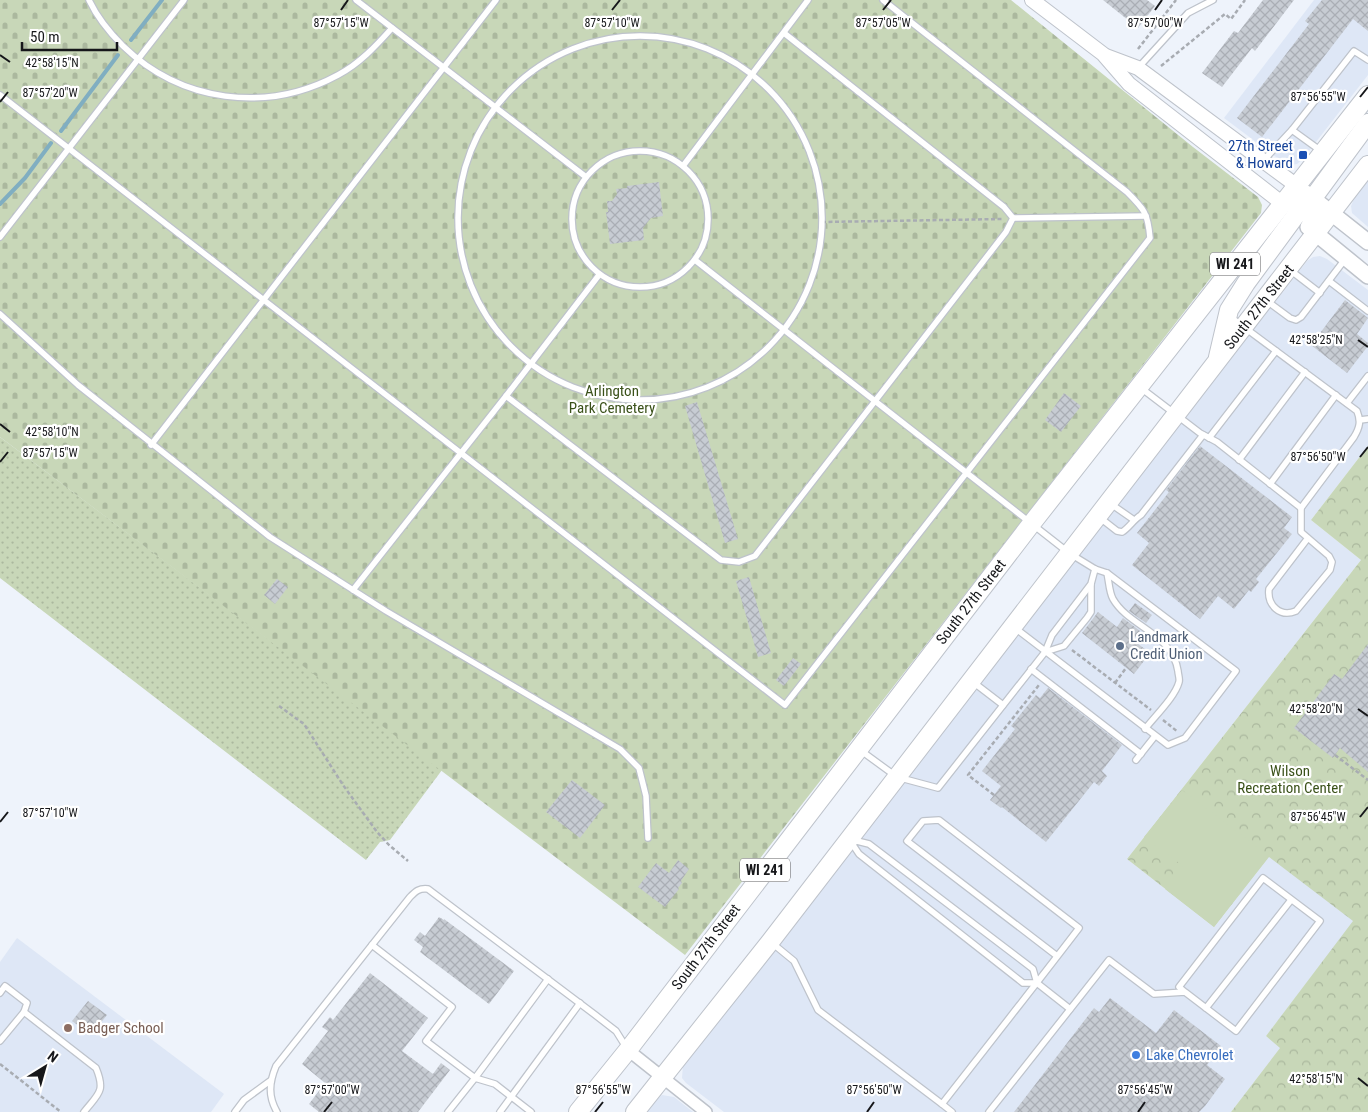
<svg xmlns="http://www.w3.org/2000/svg" width="1368" height="1112" viewBox="0 0 1368 1112" font-family="'Roboto Condensed',sans-serif">
  <style>
    .built { fill: #dee7f6 }
    .grass { fill: url(#grass-dots) }
    .cemetery { fill: url(#cemetery-stones) }
    .park { fill: url(#park-crowns) }
    .pitch { fill: #c8d7b8 }
    .lines { fill: none; stroke-linecap: round; stroke-linejoin: round }
    .stream { stroke: #80aec1; stroke-width: 4 }
    .building { fill: url(#building-cross-hatch) }
    .service-casing { stroke: #bec3cb; stroke-width: 8 }
    .minor-casing { stroke: #bec3cb; stroke-width: 14 }
    .tertiary-casing { stroke: #bec3cb; stroke-width: 16 }
    .secondary-casing { stroke: #bec3cb; stroke-width: 18 }
    .primary-casing { stroke: #bec3cb; stroke-width: 20 }
    .path { stroke: #a8acb2; stroke-width: 2.5; stroke-dasharray: 4 2.5; stroke-linecap: butt }
    .service { stroke: #fff; stroke-width: 5.5 }
    .minor { stroke: #fff; stroke-width: 11 }
    .tertiary { stroke: #fff; stroke-width: 14 }
    .secondary { stroke: #fff; stroke-width: 15 }
    .primary { stroke: #fff; stroke-width: 18 }
    .ticks { fill: none; stroke: #16171a; stroke-width: 2 }
    .transit-dot { fill: #1a4fb4; stroke: #fff; stroke-width: 2 }
    .service-dot { fill: #5c6f8a; stroke: #fff; stroke-width: 2 }
    .education-dot { fill: #8d6e63; stroke: #fff; stroke-width: 2 }
    .shop-dot { fill: #3f7fe0; stroke: #fff; stroke-width: 2 }
    .labels { text-anchor: middle; dominant-baseline: central; stroke-width: 4.5; stroke-linejoin: round; paint-order: stroke }
    .shield { fill: #fff; stroke: #5c5d5f; stroke-width: 1 }
    .shield-label { font-size: 14px; font-weight: bold; fill: #16171a }
    .transit-label { font-size: 15px; fill: #164399; stroke: #fff; text-anchor: end }
    .street-label { font-size: 15px; fill: #16171a; stroke: #fff }
    .park-label { font-size: 15px; fill: #3a5119; stroke: #fff }
    .service-label { font-size: 15px; fill: #4e5e75; stroke: #fff; text-anchor: start }
    .education-label { font-size: 15px; fill: #785e54; stroke: #fff; text-anchor: start }
    .shop-label { font-size: 15px; fill: #366cbe; stroke: #fff; text-anchor: start }
    .ticks-label { font-size: 12px; text-anchor: middle; fill: #16171a; stroke: #fff; stroke-width: 4.5; stroke-linejoin: round; paint-order: stroke }
  </style>
  <defs>
    <pattern id="grass-dots" width="8" height="8" patternUnits="userSpaceOnUse" patternTransform="scale(1.25)"><rect width="8" height="8" fill="#c8d7b8"/><path d="M2 2h.1M6 6h.1" fill="none" stroke="#abb89e" stroke-width="1.8" stroke-linecap="round"/></pattern>
    <pattern id="cemetery-stones" width="16" height="16" patternUnits="userSpaceOnUse" patternTransform="scale(1.25)"><rect width="16" height="16" fill="#c8d7b8"/><path d="M2 7V4a2 2 0 0 1 4 0v3zM10 15v-3a2 2 0 0 1 4 0v3z" fill="#abb89e"/></pattern>
    <pattern id="park-crowns" width="20" height="18" patternUnits="userSpaceOnUse" patternTransform="scale(1.25)"><rect width="20" height="18" fill="#c8d7b8"/><path d="M2 6a3 3 0 1 1 6 0M12 15a3 3 0 1 1 6 0" fill="none" stroke="#abb89e"/></pattern>
    <pattern id="building-cross-hatch" width="8" height="8" patternUnits="userSpaceOnUse" patternTransform="scale(1.25)"><rect width="8" height="8" fill="#c7ccd3"/><path d="M0 0l8 8M0 8l8-8" fill="none" stroke="#aaaeb5"/></pattern>
  </defs>
  <rect width="100%" height="100%" fill="#eef3fb"/>
  <g class="built">
    <polygon points="1314,0 1368,0 1368,75 1302,160 1297,164 1291,165 1284,163 1224,118"/>
    <polygon points="1368,181 1368,227 1352,213 1351,206 1354,199"/>
    <polygon points="1320,256 1327,259 1368,290 1368,446 1311,520 1361,560 1127,859 1214,927 1269,856 1354,921 1266,1036 1281,1047 1231,1112 724,1112 686,1083 682,1078 683,1065 1307,261 1313,257"/>
    <polygon points="17,938 224,1094 211,1112 0,1112 0,962"/>
    <polygon points="662,1095 674,1097 693,1112 647,1112 657,1099"/>
  </g>
  <polygon class="grass" points="0,437 442,770 390,840 380,842 366,860 0,578"/>
  <polygon class="cemetery" points="0,0 1011,0 1193,147 1258,197 1262,205 1261,213 685,955 0,437"/>
  <polygon class="park" points="1368,446 1368,1112 1231,1112 1280,1048 1266,1036 1353,921 1269,857 1214,927 1127,859 1361,560 1311,520"/>
  <polygon class="pitch" points="1182,790 1269,856 1214,927 1165,889 1183,866 1144,837"/>
  <g class="lines">
    <g class="stream">
      <polyline points="131,40 162,0"/>
      <polyline points="61,131 118,55"/>
      <polyline points="0,204 25,178 51,143"/>
    </g>
  </g>
  <g class="building">
    <polygon points="1103,0 1147,0 1155,6 1138,28"/>
    <polygon points="1263,0 1294,0 1255,51 1252,48 1222,87 1202,73 1234,31 1238,33"/>
    <polygon points="1322,0 1368,0 1368,31 1353,19 1262,137 1237,118 1309,24 1305,21"/>
    <polygon points="659,182 663,216 651,218 643,228 644,240 610,244 606,212 608,212 607,201 612,201 617,194 616,189 627,188 627,186"/>
    <polygon points="1345,300 1368,318 1357,334 1368,343 1368,346 1347,373 1311,345"/>
    <polygon points="1064,393 1081,406 1061,432 1045,420"/>
    <polygon points="697,402 738,539 725,543 685,406"/>
    <polygon points="1200,446 1292,517 1284,528 1292,534 1256,579 1259,582 1251,592 1249,590 1234,609 1218,596 1200,619 1132,565 1149,543 1137,533 1169,492 1166,490"/>
    <polygon points="749,577 771,653 758,657 736,581"/>
    <polygon points="277,579 288,587 275,604 264,595"/>
    <polygon points="1135,603 1152,615 1146,623 1129,611"/>
    <polygon points="1098,612 1117,627 1123,618 1140,631 1133,640 1150,653 1134,674 1082,633"/>
    <polygon points="1368,644 1368,772 1340,748 1333,758 1294,728 1334,674 1342,679"/>
    <polygon points="793,658 801,664 784,686 776,680"/>
    <polygon points="1048,688 1122,745 1102,771 1107,776 1099,786 1094,782 1046,842 1002,807 1001,808 990,800 1001,786 982,771 1015,729 1011,726 1036,695 1040,698"/>
    <polygon points="572,780 605,805 580,838 546,812"/>
    <polygon points="678,860 689,869 681,881 682,883 678,888 679,889 665,907 638,887 656,863 669,873"/>
    <polygon points="439,917 444,920 444,919 514,971 489,1004 420,952 423,947 414,940 420,932 425,936"/>
    <polygon points="370,973 428,1018 402,1051 433,1074 441,1063 450,1070 418,1112 319,1112 309,1104 325,1083 302,1064 328,1031 322,1027 330,1017 333,1020"/>
    <polygon points="1110,998 1156,1033 1174,1010 1221,1046 1207,1065 1225,1079 1205,1106 1199,1112 1014,1112 1094,1008 1099,1012"/>
    <polygon points="88,1001 107,1015 91,1035 72,1021"/>
  </g>
  <g class="lines">
    <g class="service-casing">
      <g id="service">
        <path d="M89,0C97,17 109,32 123,46C181,102 266,114 338,75C359,64 376,46 392,28"/>
        <polyline points="356,0 586,177"/>
        <circle cx="640" cy="218" r="182"/>
        <polyline points="1138,68 1188,13 1213,0"/>
        <path d="M0,95L785,705L1150,238C1148,213 1144,209 1127,192L883,0"/>
        <polyline points="1292,130 1321,151"/>
        <circle cx="640" cy="219" r="68"/>
        <polyline points="1263,161 1292,130 1354,51 1368,60"/>
        <polyline points="683,166 808,0"/>
        <polyline points="1013,218 1146,216"/>
        <polyline points="0,237 184,0"/>
        <polyline points="695,260 1069,553 1095,569 1107,573 1236,671 1185,738 1168,745 1015,628"/>
        <polyline points="1290,270 1320,293"/>
        <polyline points="599,275 506,396 721,560 739,562 755,556 1006,232 1013,218 1004,207 784,33"/>
        <polyline points="1329,281 1368,311"/>
        <polyline points="1267,301 1290,318 1296,320 1301,317 1346,258"/>
        <polyline points="0,314 78,385 270,537 386,611 620,749 639,768 646,796 648,838"/>
        <path d="M1229,316L1357,411C1361,421 1360,427 1354,437L1301,508V532L1329,556L1332,562L1330,570L1296,611C1280,618 1267,605 1269,589L1308,538"/>
        <polyline points="1141,388 1200,433 1217,442 1301,508"/>
        <polyline points="1347,403 1368,376"/>
        <polyline points="1360,420 1368,419"/>
        <polyline points="1209,438 1276,351"/>
        <polyline points="151,445 496,0"/>
        <polyline points="1239,460 1305,372"/>
        <polyline points="1270,484 1336,395"/>
        <polyline points="1111,504 1134,520"/>
        <path d="M1099,517L1117,531L1122,532C1129,528 1133,520 1141,515L1203,435"/>
        <path d="M1107,573C1109,581 1109,592 1113,599C1129,627 1172,633 1178,671C1178,674 1180,679 1179,682C1175,697 1155,716 1145,729"/>
        <polyline points="353,590 506,396"/>
        <polyline points="1045,652 1064,646 1087,618 1091,612 1091,585"/>
        <polyline points="1031,669 1141,754"/>
        <polyline points="973,682 1003,705"/>
        <polyline points="860,750 897,777 938,788 1045,652 1052,635 1091,584 1095,569"/>
        <polyline points="1136,760 1155,736"/>
        <polygon points="849,839 869,844 1033,969 1037,983 1023,983 859,854"/>
        <path d="M772,943L794,961L818,1010L942,1104C988,1045 1034,987 1079,928L939,820L923,821L907,841L1057,956"/>
        <polyline points="372,945 452,1007 426,1041 475,1078 548,979"/>
        <polyline points="1037,983 1070,1009"/>
        <polyline points="0,993 5,986 27,1003 24,1012 0,1041"/>
        <polyline points="1206,1008 1291,900"/>
        <path d="M24,1012L96,1068C106,1092 98,1094 84,1112"/>
        <polyline points="942,1104 952,1112"/>
        <polyline points="235,1112 244,1100 270,1081"/>
        <path d="M277,1112C268,1096 269,1083 276,1066L410,897C416,891 419,888 428,889L594,1014L616,1031L626,1047"/>
        <polyline points="448,1112 475,1078 495,1084 531,1112"/>
        <polyline points="500,1112 580,1003"/>
        <polyline points="989,1112 1109,960 1154,994 1185,992 1236,1031 1320,921 1263,878 1179,987 1185,992"/>
      </g>
    </g>
    <g class="minor-casing">
      <polyline id="minor" points="628,1050 706,1112"/>
    </g>
    <g class="tertiary-casing">
      <g id="tertiary">
        <polyline points="1032,0 1103,54 1129,84 1283,204"/>
        <polyline points="1106,56 1138,68 1297,186"/>
      </g>
    </g>
    <g class="secondary-casing">
      <g id="secondary">
        <polyline points="1306,193 1368,242"/>
        <polyline points="1308,227 1368,276"/>
      </g>
    </g>
    <g class="primary-casing">
      <g id="primary">
        <polyline points="1315,235 1311,219 1313,198 1368,123"/>
        <polyline points="1218,357 1229,310 1246,283 1296,215 1300,195 1297,186"/>
        <polyline points="578,1112 628,1050 1032,523 1368,95"/>
        <polyline points="635,1112 770,942 1368,165"/>
      </g>
    </g>
    <g class="path">
      <polyline points="1138,49 1176,0"/>
      <polyline points="1161,66 1225,14 1231,19 1245,0"/>
      <polyline points="822,222 1004,219"/>
      <polyline points="1072,650 1151,710"/>
      <polyline points="1115,683 1126,668"/>
      <polyline points="279,706 304,724 343,785 377,832 389,845 408,861"/>
      <polyline points="1163,720 1178,732"/>
      <polyline points="1335,755 1368,780"/>
      <polyline points="994,795 968,775 1039,685"/>
      <polyline points="0,1064 61,1112"/>
    </g>
    <use href="#service" class="service"/>
    <use href="#minor" class="minor"/>
    <use href="#tertiary" class="tertiary"/>
    <use href="#secondary" class="secondary"/>
    <use href="#primary" class="primary"/>
  </g>
  <path class="ticks" d="M341,10L348,0M612,10L620,0M883,10L891,0M1155,10L1162,0M0,55L10,62M1360,97L1368,87M0,102L8,92M1358,340L1368,347M0,424L10,432M1360,457L1368,447M0,462L8,452M1358,709L1368,716M1360,817L1368,807M0,822L8,812M1358,1078L1368,1086M324,1112L332,1102M595,1112L603,1102M867,1112L874,1102M1138,1112L1145,1102"/>
  <rect class="transit-dot" x="1298" y="150" width="10" height="10" rx="2.5"/>
  <circle class="service-dot" cx="1120" cy="646" r="5"/>
  <circle class="education-dot" cx="68" cy="1028" r="5"/>
  <circle class="shop-dot" cx="1136" cy="1055" r="5"/>
  <g class="labels">
    <g class="shield">
      <rect x="1210" y="252.5" width="50" height="23" rx="4"/>
      <rect x="740" y="858.5" width="50" height="23" rx="4"/>
    </g>
    <g class="shield-label">
      <text x="1235" y="264">WI 241</text>
      <text x="765" y="870">WI 241</text>
    </g>
    <g class="transit-label">
      <text x="1293" y="146">27th Street<tspan x="1293" dy="17">&amp; Howard</tspan></text>
    </g>
    <g class="street-label">
      <text transform="translate(1259 307) rotate(-52)">South 27th Street</text>
      <text transform="translate(971 602) rotate(-52)">South 27th Street</text>
      <text transform="translate(706 947) rotate(-53)">South 27th Street</text>
    </g>
    <g class="park-label">
      <text x="612" y="391">Arlington<tspan x="612" dy="17">Park Cemetery</tspan></text>
      <text x="1290" y="771">Wilson<tspan x="1290" dy="17">Recreation Center</tspan></text>
    </g>
    <g class="service-label">
      <text x="1130" y="637">Landmark<tspan x="1130" dy="17">Credit Union</tspan></text>
    </g>
    <g class="education-label">
      <text x="78" y="1028">Badger School</text>
    </g>
    <g class="shop-label">
      <text x="1146" y="1055">Lake Chevrolet</text>
    </g>
  </g>
  <g class="ticks-label">
    <text x="341" y="27">87°57'15"W</text>
    <text x="612" y="27">87°57'10"W</text>
    <text x="883" y="27">87°57'05"W</text>
    <text x="1155" y="27">87°57'00"W</text>
    <text x="52" y="67">42°58'15"N</text>
    <text x="50" y="97">87°57'20"W</text>
    <text x="1318" y="101">87°56'55"W</text>
    <text x="1316" y="344">42°58'25"N</text>
    <text x="52" y="436">42°58'10"N</text>
    <text x="50" y="457">87°57'15"W</text>
    <text x="1318" y="461">87°56'50"W</text>
    <text x="1316" y="713">42°58'20"N</text>
    <text x="50" y="817">87°57'10"W</text>
    <text x="1318" y="821">87°56'45"W</text>
    <text x="1316" y="1083">42°58'15"N</text>
    <text x="332" y="1094">87°57'00"W</text>
    <text x="603" y="1094">87°56'55"W</text>
    <text x="874" y="1094">87°56'50"W</text>
    <text x="1145" y="1094">87°56'45"W</text>
  </g>
  <g transform="translate(45 1067) rotate(37)" stroke="#ffffff" stroke-width="4" paint-order="stroke">
  <path d="M0-4L9 19L0 12L-9 19Z" fill="#16171a"/>
  <text y="-8" font-size="14" font-weight="bold" text-anchor="middle" fill="#16171a">N</text>
  </g>
  <path d="M22 42v8h95v-8" fill="none" stroke="#16171a" stroke-width="2.5"/>
  <text x="30" y="42" font-size="15" fill="#16171a" stroke="#ffffff" stroke-width="4" paint-order="stroke">50 m</text>
</svg>
